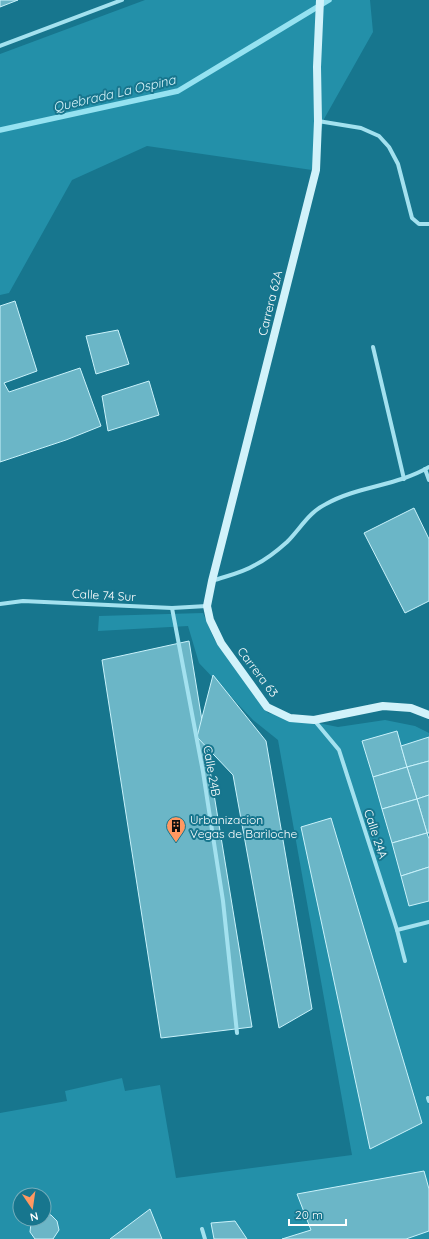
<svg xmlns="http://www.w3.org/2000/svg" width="429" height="1239" viewBox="0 0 429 1239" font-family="Quicksand,sans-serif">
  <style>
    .green { fill: #2390a9; fill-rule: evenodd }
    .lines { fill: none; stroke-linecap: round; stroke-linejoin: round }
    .stream { stroke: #95e2f1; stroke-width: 5.5 }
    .building { fill: #6bb6c7; stroke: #c9f2fb }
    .street { stroke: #a3e1ef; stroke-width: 4 }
    .secondary { stroke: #d1f2fa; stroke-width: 8 }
    .labels { text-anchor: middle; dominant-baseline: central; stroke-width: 4; stroke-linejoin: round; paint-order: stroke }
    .street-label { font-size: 12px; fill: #fff; stroke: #17768e }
    .poi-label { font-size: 12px; fill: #fff; stroke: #17768e; text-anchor: start }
    .water-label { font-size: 13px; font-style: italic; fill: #d7f4fa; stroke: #17768e }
  </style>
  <rect width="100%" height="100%" fill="#17768e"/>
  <g class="green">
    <polygon points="145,0 370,0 373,32 324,119 312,170 147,146 72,180 9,293 0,295 0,54"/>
    <path d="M203,613L214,639L268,713L338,727L385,720L415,726L429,733V1239H0V1113L67,1101L65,1091L122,1078L125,1091L160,1085L176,1178L352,1155L278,740L253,720L199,663L188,626L98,631L99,616ZM20,1195H44V1219H20Z"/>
  </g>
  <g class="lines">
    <polyline class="stream" points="0,130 178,91 329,0"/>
  </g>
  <g class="building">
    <polygon points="0,0 18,0 0,7"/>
    <polygon points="15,301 37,371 4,383 9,392 80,368 101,426 66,440 0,462 0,306"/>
    <polygon points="118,330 129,364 96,374 86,336"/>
    <polygon points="149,381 159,415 108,431 102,396"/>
    <polygon points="414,508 429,539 429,601 405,613 364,533"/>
    <polygon points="189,641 252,1027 161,1038 102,660"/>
    <polygon points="213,675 266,741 312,1009 279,1028 233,775 197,737"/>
    <polygon points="397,731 407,767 373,777 362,741"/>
    <polygon points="429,737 429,761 407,767 401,746"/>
    <polygon points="429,761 429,795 417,799 407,767"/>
    <polygon points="407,767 417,799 382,809 373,777"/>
    <polygon points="429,795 429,833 427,833 417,799"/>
    <polygon points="417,799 427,833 392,843 382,809"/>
    <polygon points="331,818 422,1123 370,1149 301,827"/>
    <polygon points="427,833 429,839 429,867 401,876 392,843"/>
    <polygon points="429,867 429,901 409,906 401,876"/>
    <polygon points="424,1171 429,1189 429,1231 406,1239 282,1239 311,1230 297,1194"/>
    <polygon points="150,1209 162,1239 110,1239"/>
    <polygon points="44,1213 51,1215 57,1221 59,1230 53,1239 35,1239 30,1232 31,1223 33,1219 44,1219"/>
    <polygon points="235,1221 247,1239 214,1239 211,1223"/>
  </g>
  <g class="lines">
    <g class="street">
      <polyline points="0,46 122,0"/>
      <polyline points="318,121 361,128 379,136 389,147 398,164 412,218 419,224 429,224"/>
      <polyline points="373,347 404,479"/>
      <polyline points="425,469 429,480"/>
      <path d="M212,581C226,576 242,573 255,565C267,559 277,551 287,542C300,529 309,512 326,504C358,486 397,486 429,467"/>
      <polyline points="0,604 23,601 172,608 207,606"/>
      <polyline points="172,608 203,772 223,901 237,1033"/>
      <polyline points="314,720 339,750 397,930 405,961"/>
      <polyline points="397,930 429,922"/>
      <polyline points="428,1098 429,1101"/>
      <polyline points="202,1229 205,1239"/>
    </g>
    <polyline class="secondary" points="320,0 317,67 318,121 316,170 212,581 207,606 210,620 221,643 267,707 290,718 314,720 383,706 411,708 429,715"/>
  </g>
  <defs>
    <g id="building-pin" transform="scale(1)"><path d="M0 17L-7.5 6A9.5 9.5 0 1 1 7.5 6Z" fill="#ff9861" stroke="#17768e"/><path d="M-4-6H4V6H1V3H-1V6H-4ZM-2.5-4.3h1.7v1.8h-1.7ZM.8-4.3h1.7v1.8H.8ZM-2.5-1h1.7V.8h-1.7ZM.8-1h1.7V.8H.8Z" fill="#111"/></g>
  </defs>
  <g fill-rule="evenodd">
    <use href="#building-pin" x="176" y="826"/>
  </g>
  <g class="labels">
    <g class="street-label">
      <text transform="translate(270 303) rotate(-76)">Carrera 62A</text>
      <text transform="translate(104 595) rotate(3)">Calle 74 Sur</text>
      <text transform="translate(258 672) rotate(53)">Carrera 63</text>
      <text transform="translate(212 771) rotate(80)">Calle 24B</text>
      <text transform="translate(376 834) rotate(72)">Calle 24A</text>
    </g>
    <g class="poi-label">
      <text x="190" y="819">Urbanizacion<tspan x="190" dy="14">Vegas de Bariloche</tspan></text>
    </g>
    <g class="water-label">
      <text transform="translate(114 93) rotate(-13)">Quebrada La Ospina</text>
    </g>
  </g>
  <g transform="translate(32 1207) rotate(167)"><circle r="19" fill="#17768e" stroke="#74adbb"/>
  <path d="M0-3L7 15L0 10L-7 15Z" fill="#ff9861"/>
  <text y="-6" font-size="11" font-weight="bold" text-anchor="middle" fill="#ffffff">N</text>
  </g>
  <path d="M289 1219v6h57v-6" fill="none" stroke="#ffffff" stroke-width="2"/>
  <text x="295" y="1219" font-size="12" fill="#ffffff" stroke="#17768e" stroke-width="3" paint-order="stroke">20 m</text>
</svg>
